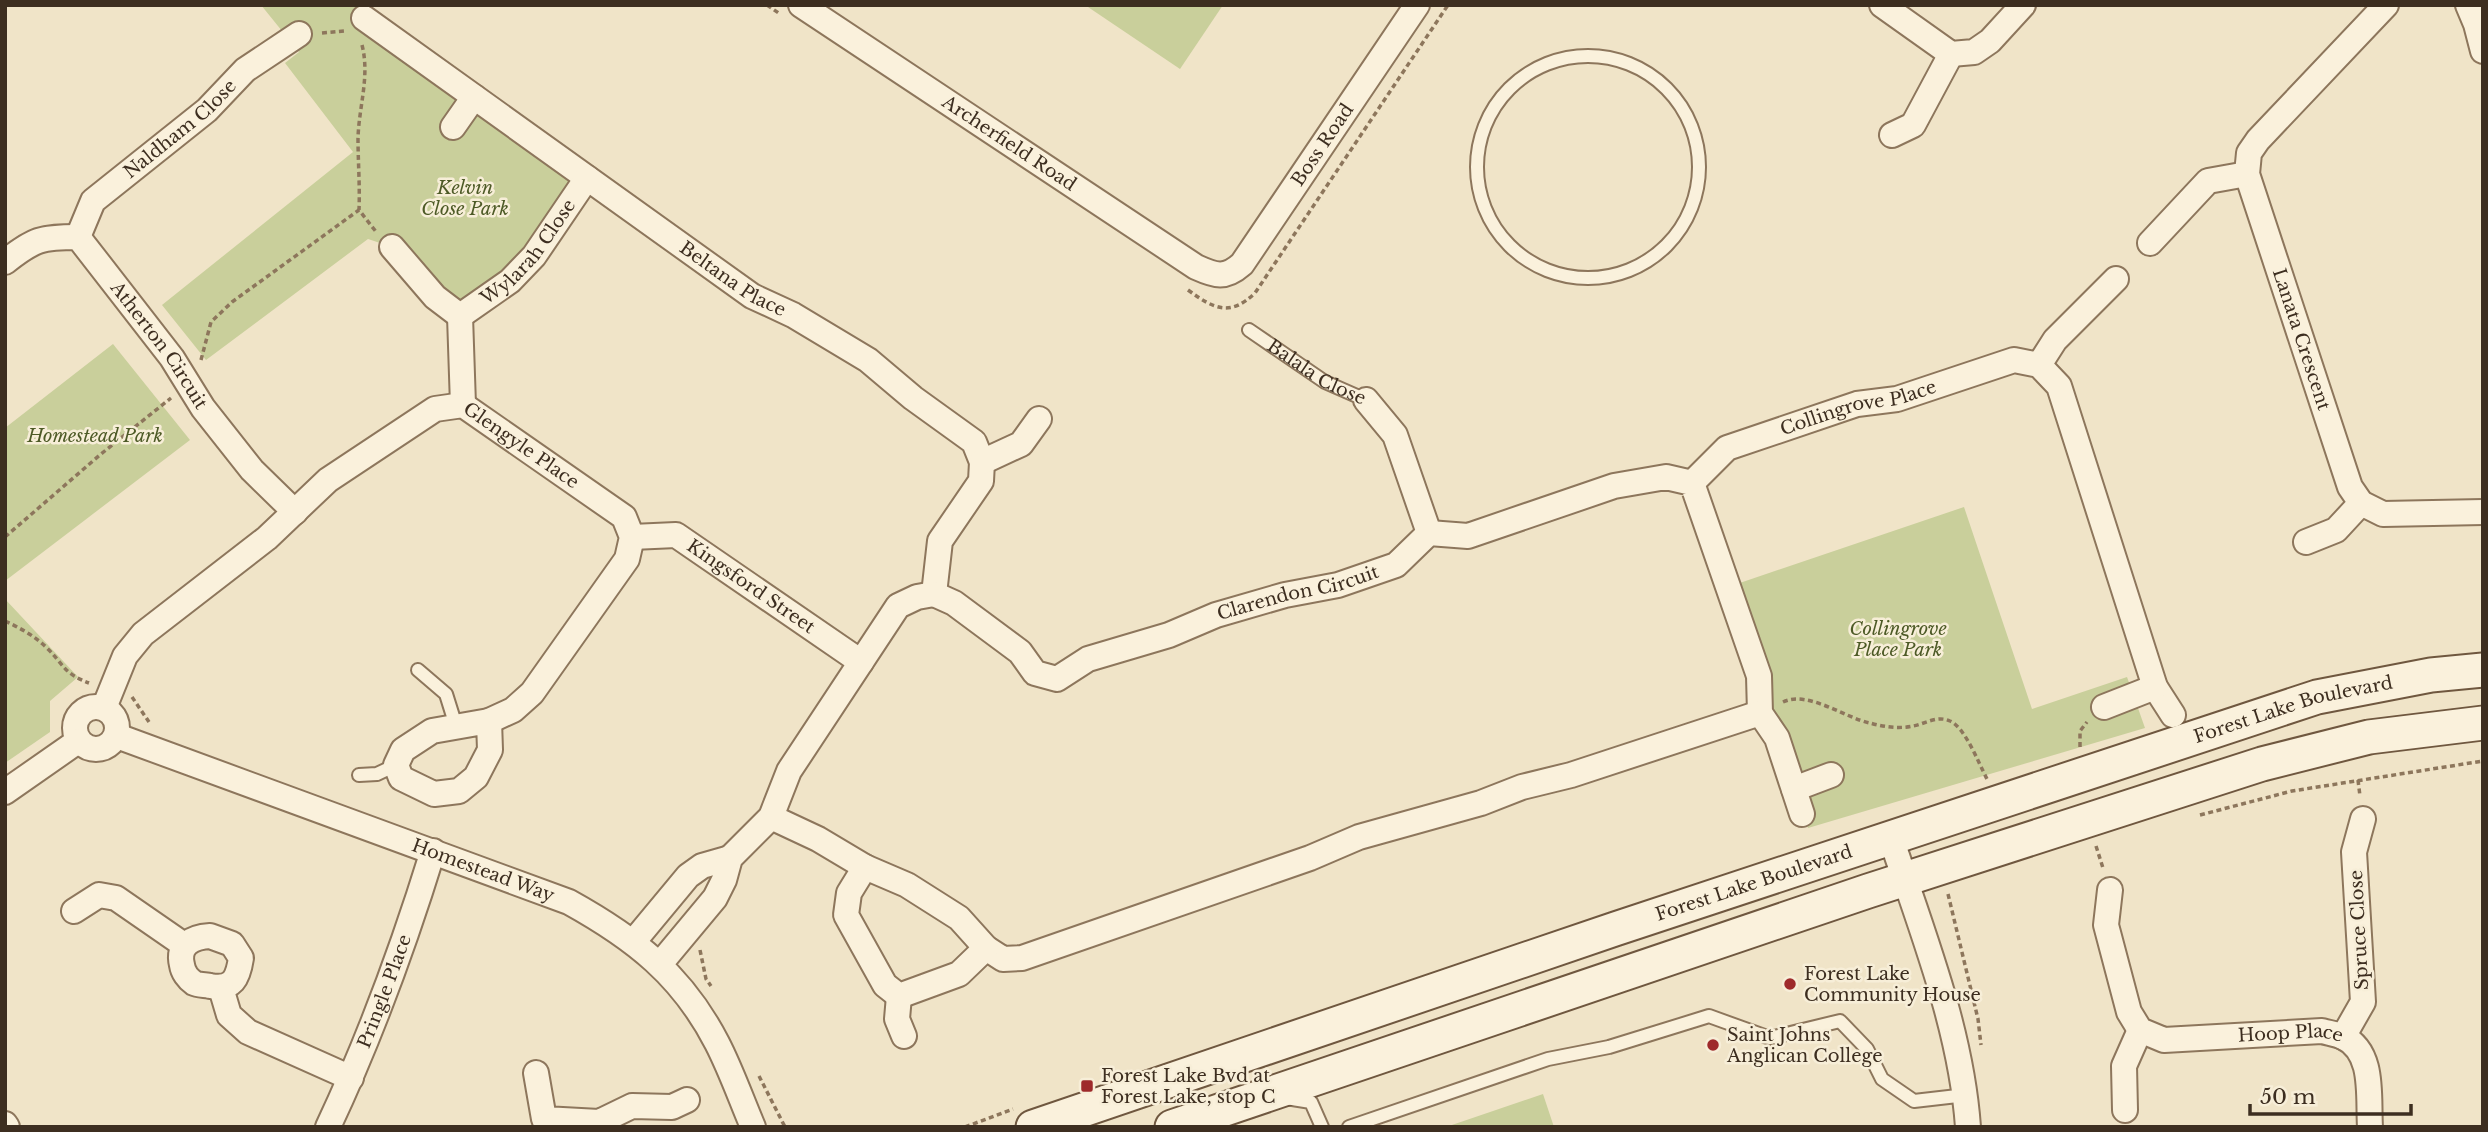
<svg xmlns="http://www.w3.org/2000/svg" width="2488" height="1132" viewBox="0 0 2488 1132" font-family="'Libre Baskerville',serif">
  <style>
    .green { fill: #c9cf9b }
    .lines { fill: none; stroke-linecap: round; stroke-linejoin: round }
    .lane-casing { stroke: #8d765c; stroke-width: 16 }
    .street-casing { stroke: #8d765c; stroke-width: 28 }
    .secondary-casing { stroke: #6f573f; stroke-width: 37 }
    .path { stroke: #8d765c; stroke-width: 3.5; stroke-dasharray: 5 3.5; stroke-linecap: butt }
    .lane { stroke: #faf1dc; stroke-width: 12 }
    .street { stroke: #faf1dc; stroke-width: 24 }
    .secondary { stroke: #faf1dc; stroke-width: 33 }
    .poi-dot { fill: #9e2a2b; stroke: #f7eed8; stroke-width: 2.5 }
    .labels { text-anchor: middle; dominant-baseline: central; stroke-width: 5; stroke-linejoin: round; paint-order: stroke }
    .street-label { font-size: 18px; fill: #3d2e20; stroke: #f7eed8 }
    .park-label { font-size: 18px; font-style: italic; fill: #4d5a26; stroke: #f7eed8 }
    .poi-label { font-size: 18px; fill: #3d2e20; stroke: #f7eed8; text-anchor: start }
  </style>
  <rect width="100%" height="100%" fill="#f0e4c8"/>
  <g class="green">
    <polygon points="261,5 365,5 365,19 587,178 534,256 460,316 392,247 368,239 206,360 162,305 353,152 285,63 299,52"/>
    <polygon points="1085,5 1223,5 1180,69"/>
    <polygon points="113,344 190,440 5,581 5,428"/>
    <polygon points="1964,507 2032,709 2127,677 2145,728 1808,828 1728,587"/>
    <polygon points="5,599 78,677 50,701 50,732 5,763"/>
    <polygon points="1543,1094 1554,1127 1446,1127"/>
  </g>
  <g class="lines">
    <g class="lane-casing">
      <g id="lane">
        <circle cx="1588" cy="167" r="111"/>
        <path id="s1" d="M1249,330L1325,382L1366,400"/>
        <polyline points="418,670 446,694 456,726"/>
        <polyline points="359,775 377,774 396,765"/>
        <polyline points="1286,1098 1311,1102 1322,1127"/>
        <polyline points="1349,1127 1548,1059 1609,1047 1709,1016 1770,1038 1840,1021 1867,1049 1882,1079 1914,1101 1966,1095"/>
      </g>
    </g>
    <g class="street-casing">
      <g id="street">
        <path id="s2" d="M801,5L1196,267C1216,276 1225,279 1242,264L1417,5"/>
        <polyline points="1882,5 1951,54 1974,52 1990,41 2023,5"/>
        <path id="s3" d="M2386,5L2258,140L2249,153L2247,174L2350,487L2361,503L2383,514L2483,512"/>
        <polyline points="2468,5 2476,24 2483,51"/>
        <path id="s4" d="M364,18L752,296L793,315L868,360L913,398L974,442L982,462L981,481L940,541L934,594"/>
        <polyline points="453,127 474,97"/>
        <polyline points="1892,135 1913,125 1951,54"/>
        <path id="s5" d="M78,237L93,201L207,110L245,70L299,34"/>
        <polyline points="2150,243 2208,181 2247,174"/>
        <path id="s6" d="M392,247L435,297L460,316L510,281L534,256L587,178"/>
        <path id="s7" d="M5,262C34,239 41,237 78,237L172,358L203,408L252,470L295,512"/>
        <polyline points="460,316 463,405"/>
        <polyline points="2039,365 2055,340 2116,279"/>
        <polyline points="1366,400 1395,435 1429,533"/>
        <polyline points="982,462 1021,444 1039,419"/>
        <path id="s8" d="M1692,483L1727,448L1857,404L1897,399L2014,360L2039,365L2059,386L2155,687L2173,715"/>
        <path id="s9" d="M632,537L676,535L861,662"/>
        <polyline points="2306,542 2336,530 2361,503"/>
        <path id="s10" d="M934,594L954,603L1020,652L1035,673L1057,679L1088,659L1169,635L1216,615L1285,595L1338,585L1396,565L1429,533L1468,536L1614,486L1666,477L1692,483L1759,676L1760,713L1777,738L1802,814"/>
        <circle cx="96" cy="728" r="21"/>
        <polyline points="2104,707 2155,687"/>
        <path id="s11" d="M104,708L125,656L143,634L267,538L328,480L435,409L463,405L624,517L632,537L627,559L532,693L513,710L489,721"/>
        <polygon points="489,721 490,750 476,777 459,791 434,794 401,778 396,765 403,750 432,731"/>
        <path id="s12" d="M117,736L569,902C634,938 682,975 717,1043C731,1070 741,1099 753,1127"/>
        <polyline points="1794,789 1831,775"/>
        <polyline points="5,792 78,741"/>
        <polyline points="771,817 818,839 865,867 907,885 959,918 986,948 1003,959 1022,958 1310,858 1359,837 1481,803 1522,787 1571,775 1760,713"/>
        <path d="M1891,838C1922,932 1961,1028 1968,1127"/>
        <polyline points="865,867 849,893 846,915 885,985 899,996 959,974 986,948"/>
        <path id="s13" d="M2110,890L2106,925L2129,1012L2140,1030L2164,1040L2322,1031C2329,1033 2337,1034 2343,1037C2375,1052 2368,1097 2370,1127"/>
        <polyline points="74,911 99,895 116,898 184,945"/>
        <path d="M210,936L232,944L241,958C238,978 233,990 210,986C206,985 198,985 194,983C188,979 183,972 182,965C177,945 192,937 210,936Z"/>
        <polyline points="634,941 688,876 702,866 730,858"/>
        <polyline points="660,964 715,898 724,880 730,858 771,817 789,771 898,606 917,597 934,594"/>
        <polyline points="221,988 229,1015 248,1032 351,1078"/>
        <polyline points="899,996 897,1019 904,1036"/>
        <polyline points="2343,1037 2363,1002 2354,852 2363,819"/>
        <polyline points="536,1073 544,1119 599,1122 632,1106 672,1107 687,1100"/>
        <polyline points="2125,1110 2124,1066 2140,1030"/>
        <polyline points="5,1124 7,1127"/>
        <path id="s14" d="M328,1127C370,1038 404,945 433,851"/>
      </g>
    </g>
    <g class="secondary-casing">
      <g id="secondary">
        <path id="s15" d="M1033,1127L1615,929L2317,697L2431,675L2483,670"/>
        <polyline points="1172,1127 1868,891 2262,764 2369,737 2483,723"/>
      </g>
    </g>
    <g class="path">
      <polyline points="767,5 780,14"/>
      <polyline points="322,33 345,31"/>
      <path d="M362,45C370,76 359,106 358,138C358,162 360,185 359,210L377,233"/>
      <path d="M1188,290C1214,309 1230,317 1255,293L1448,5"/>
      <polyline points="201,360 211,322 232,302 359,210"/>
      <polyline points="5,537 101,454 171,398"/>
      <path d="M5,621C20,628 35,636 47,648C65,666 63,673 89,683"/>
      <polyline points="132,697 149,722"/>
      <path d="M1783,702C1808,690 1845,718 1870,723C1884,727 1899,729 1913,726C1925,724 1937,715 1950,721C1965,727 1979,764 1987,779"/>
      <polyline points="2080,747 2080,731 2087,722"/>
      <polyline points="2358,780 2360,796"/>
      <polyline points="2200,815 2292,791 2483,761"/>
      <polyline points="2096,846 2103,868"/>
      <polyline points="1948,894 1978,1019 1981,1045"/>
      <polyline points="700,950 706,979 711,986"/>
      <polyline points="759,1076 785,1127"/>
      <polyline points="965,1127 1013,1109"/>
    </g>
    <use href="#lane" class="lane"/>
    <use href="#street" class="street"/>
    <use href="#secondary" class="secondary"/>
  </g>
  <g class="poi-dot">
    <circle cx="1790" cy="984" r="7"/>
    <circle cx="1713" cy="1045" r="7"/>
    <rect x="1080" y="1079" width="14" height="14" rx="3.5"/>
  </g>
  <g class="labels">
    <g class="street-label">
      <text stroke="none"><textPath href="#s5" startOffset="152">Naldham Close</textPath></text>
      <text stroke="none"><textPath href="#s2" startOffset="250">Archerfield Road</textPath></text>
      <text stroke="none"><textPath href="#s2" startOffset="668">Boss Road</textPath></text>
      <text stroke="none"><textPath href="#s6" startOffset="192">Wylarah Close</textPath></text>
      <text stroke="none"><textPath href="#s4" startOffset="452">Beltana Place</textPath></text>
      <text stroke="none"><textPath href="#s3" startOffset="397">Lanata Crescent</textPath></text>
      <text stroke="none"><textPath href="#s7" startOffset="215">Atherton Circuit</textPath></text>
      <text stroke="none"><textPath href="#s1" startOffset="80">Balala Close</textPath></text>
      <text stroke="none"><textPath href="#s8" startOffset="187">Collingrove Place</textPath></text>
      <text stroke="none"><textPath href="#s11" startOffset="553">Glengyle Place</textPath></text>
      <text stroke="none"><textPath href="#s9" startOffset="135">Kingsford Street</textPath></text>
      <text stroke="none"><textPath href="#s10" startOffset="410">Clarendon Circuit</textPath></text>
      <text stroke="none"><textPath href="#s15" startOffset="1328">Forest Lake Boulevard</textPath></text>
      <text stroke="none"><textPath href="#s12" startOffset="390">Homestead Way</textPath></text>
      <text stroke="none"><textPath href="#s15" startOffset="761">Forest Lake Boulevard</textPath></text>
      <text transform="translate(2359 930) rotate(-93)">Spruce Close</text>
      <text stroke="none"><textPath href="#s14" startOffset="147">Pringle Place</textPath></text>
      <text stroke="none"><textPath href="#s13" startOffset="299">Hoop Place</textPath></text>
    </g>
    <g class="park-label">
      <text x="465" y="188">Kelvin<tspan x="465" dy="21">Close Park</tspan></text>
      <text x="95" y="436">Homestead Park</text>
      <text x="1898" y="629">Collingrove<tspan x="1898" dy="21">Place Park</tspan></text>
    </g>
    <g class="poi-label">
      <text x="1804" y="974">Forest Lake<tspan x="1804" dy="21">Community House</tspan></text>
      <text x="1727" y="1035">Saint Johns<tspan x="1727" dy="21">Anglican College</tspan></text>
      <text x="1101" y="1076">Forest Lake Bvd at<tspan x="1101" dy="21">Forest Lake, stop C</tspan></text>
    </g>
  </g>
  <rect width="2488" height="1132" fill="none" stroke="#3d2e20" stroke-width="14"/>
  <path d="M2250 1104v10h161v-10" fill="none" stroke="#3d2e20" stroke-width="3.5"/>
  <text x="2260" y="1104" font-size="21" fill="#3d2e20" stroke="#f7eed8" stroke-width="5" paint-order="stroke">50 m</text>
</svg>
